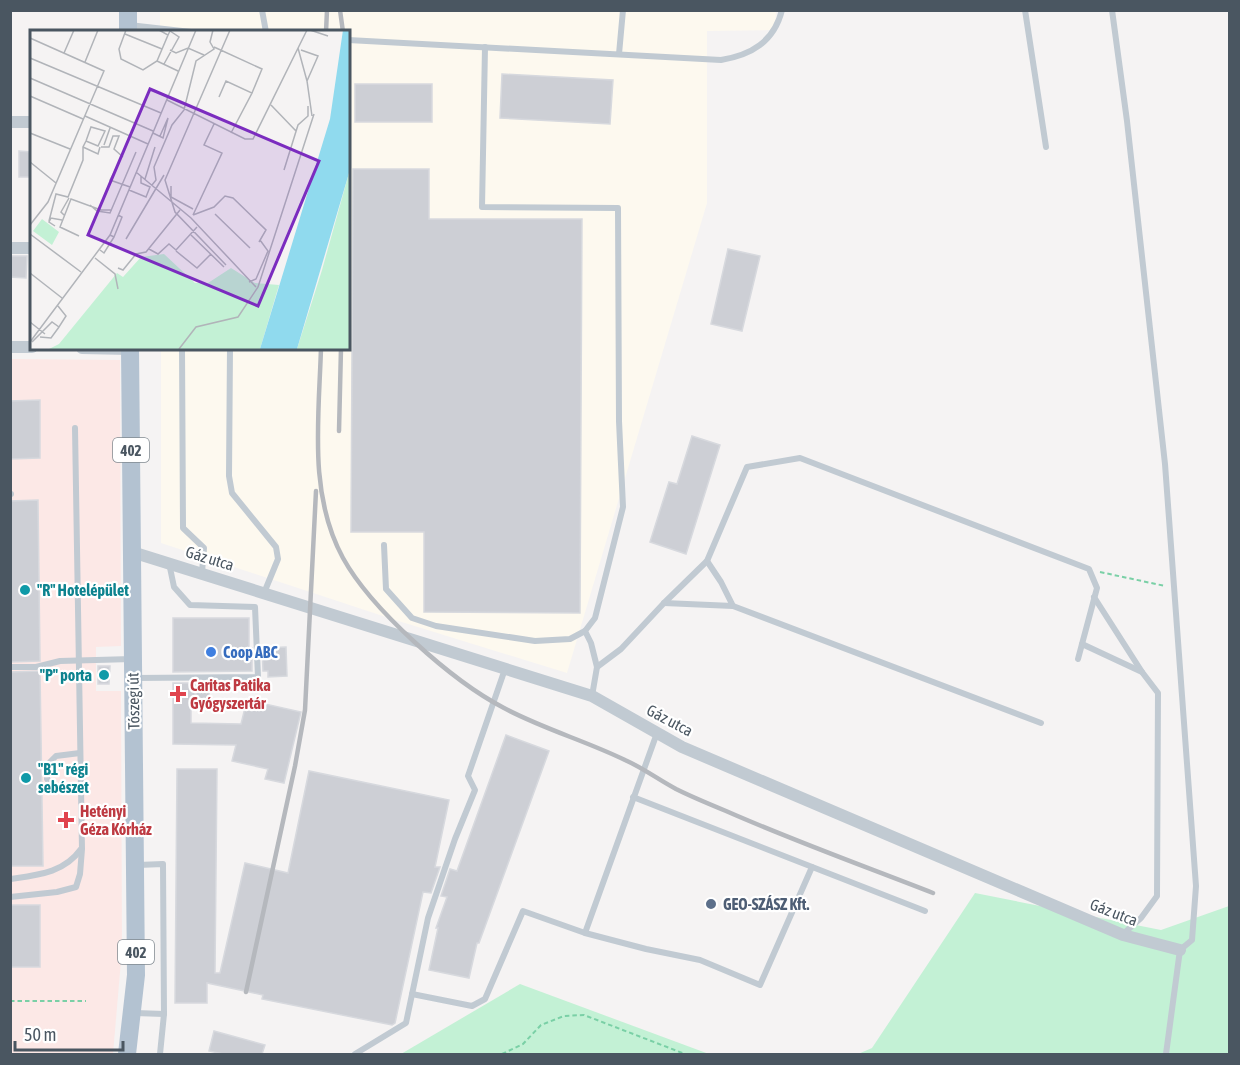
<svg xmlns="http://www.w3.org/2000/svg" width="1240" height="1065" viewBox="0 0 1240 1065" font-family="'Asap Condensed',sans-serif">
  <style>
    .commercial { fill: #fdf9ef }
    .medical { fill: #fce8e6 }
    .green { fill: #c3f1d5 }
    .building { fill: #cdcfd5; stroke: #d7d9de; stroke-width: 1.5 }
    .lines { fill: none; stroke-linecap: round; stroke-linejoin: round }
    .path { stroke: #7ad0a6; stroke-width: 2; stroke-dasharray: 4.5 3; stroke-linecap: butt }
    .lane { stroke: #c1cad2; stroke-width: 6 }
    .street { stroke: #c1cad2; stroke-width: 12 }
    .primary { stroke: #b3c2d1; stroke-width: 18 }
    .rail { stroke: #b5b8bd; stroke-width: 4.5 }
    .culture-dot { fill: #0f9aa8; stroke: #fff; stroke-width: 2 }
    .shop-dot { fill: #3f7fe0; stroke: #fff; stroke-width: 2 }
    .health-dot { fill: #e0444e; stroke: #fff; stroke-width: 2 }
    .service-dot { fill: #5c6f8a; stroke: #fff; stroke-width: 2 }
    .labels { text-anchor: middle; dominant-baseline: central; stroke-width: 4.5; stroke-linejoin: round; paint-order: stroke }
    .shield { fill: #fff; stroke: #808990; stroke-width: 1.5 }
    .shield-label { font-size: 15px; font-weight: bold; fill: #4a5661 }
    .street-label { font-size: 16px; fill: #4a5661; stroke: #fff }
    .culture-label { font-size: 16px; font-weight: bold; fill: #0d838f; stroke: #fff; text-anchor: start }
    .shop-label { font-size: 16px; font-weight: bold; fill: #366cbe; stroke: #fff; text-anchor: start }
    .health-label { font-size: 16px; font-weight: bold; fill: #be3a42; stroke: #fff; text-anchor: start }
    .service-label { font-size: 16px; font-weight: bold; fill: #4e5e75; stroke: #fff; text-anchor: start }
    .inset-road { fill: none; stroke: #b1b4b9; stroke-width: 1.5 }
    .view { fill: #7b2cbf; fill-opacity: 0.15; stroke: #7b2cbf; stroke-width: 3 }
    .inset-edge { fill: none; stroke: #4a5661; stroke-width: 3 }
  </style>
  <rect width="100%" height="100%" fill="#f5f3f3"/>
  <polygon class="commercial" points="160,11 776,11 775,30 707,31 707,203 567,673 392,619 161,543 161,348 348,348 348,32 160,31"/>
  <polygon class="medical" points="11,359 120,360 121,646 96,647 96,691 121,691 122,949 113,1054 11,1054"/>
  <g class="green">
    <polygon points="975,893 1161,930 1229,906 1229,1054 858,1054 872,1048"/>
    <polygon points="520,984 709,1054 401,1054"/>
  </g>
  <g class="building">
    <polygon points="502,74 613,80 610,124 500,118"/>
    <rect x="355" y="84" width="77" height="38"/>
    <polygon points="19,151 32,152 32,177 19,177"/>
    <polygon points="353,169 429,169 429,219 582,219 580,613 424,612 424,532 351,532"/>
    <polygon points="728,249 760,256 742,331 711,324"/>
    <polygon points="10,256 27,256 26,278 10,277"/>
    <polygon points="40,400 40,458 10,459 10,401"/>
    <polygon points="692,436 720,445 686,554 650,542 669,482 677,484"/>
    <polygon points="38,500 40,661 10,662 10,501"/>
    <polygon points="173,618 249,618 249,648 252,648 252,671 173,672"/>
    <polygon points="286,647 287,676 268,677 268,671 263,671 262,648"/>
    <polygon points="98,666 110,666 109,684 98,684"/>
    <polygon points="40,671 43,866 10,866 10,672"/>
    <polygon points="173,683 209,683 209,701 191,700 191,723 241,724 247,700 301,712 284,783 265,779 268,769 232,761 236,745 173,744"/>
    <polygon points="506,735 549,751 479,943 477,943 469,978 429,970 438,928 436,928 447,897 441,896 450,869 457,871"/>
    <polygon points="177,769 217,769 215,973 220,973 245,863 288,873 309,771 449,800 435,867 440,867 431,893 423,892 395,1023 392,1025 262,999 263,995 207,983 207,1003 175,1003"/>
    <rect x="10" y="905" width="30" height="62"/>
    <polygon points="214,1031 265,1045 262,1054 223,1054 209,1051"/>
  </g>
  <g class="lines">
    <g class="path">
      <polyline points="1100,572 1165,586"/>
      <polyline points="10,1001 86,1001"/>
      <polyline points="502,1054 523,1044 541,1025 564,1016 584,1015 685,1054"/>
    </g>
    <g class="lane">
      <polyline points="262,10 266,32"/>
      <polyline points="1025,10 1046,147"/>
      <polyline points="1112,10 1127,121 1165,464 1196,886 1192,940 1180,950 1166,1054"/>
      <polyline points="129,25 191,32"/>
      <path d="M348,40L721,60C751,55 774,42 782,10"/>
      <polyline points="485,47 482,207 618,208 619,421 623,507 595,618 585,631 591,643 597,667"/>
      <polyline points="619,54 623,10"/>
      <polyline points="182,348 183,528 204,548 202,572"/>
      <polyline points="230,348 229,476 232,493 276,547 278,559 264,593"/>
      <polyline points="10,494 11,494"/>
      <polyline points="384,545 386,589 412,618 436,626 535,641 570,639 585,631"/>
      <polyline points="1094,597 1142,672"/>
      <polyline points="664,603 733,606 721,582 707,561"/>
      <polyline points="733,606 1041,723"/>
      <polyline points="1082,644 1142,672 1158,693 1157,896 1141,918 1123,934"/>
      <polyline points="10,667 36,667 60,661 132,659"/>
      <polyline points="135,678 258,677 255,607 190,605 174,587 169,563"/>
      <polyline points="592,696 597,667 621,649 664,603 707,561 747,467 800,458 1089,569 1097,588 1078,659"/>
      <polyline points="80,753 56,756 47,765 47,779 56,789 81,789"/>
      <polyline points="633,797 925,911"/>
      <path d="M10,879C38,875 64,873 81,849"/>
      <polyline points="10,897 57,892 76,887 80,874 82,849 75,428"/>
      <polyline points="585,933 646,949 700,960 760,985 812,867"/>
      <polyline points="412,994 472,1006 485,999 523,911 585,933 657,733"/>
      <polyline points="135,1013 164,1014 163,864 138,865"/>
      <polyline points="160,1054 164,1014"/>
      <polyline points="355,1054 406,1023 428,918 455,839 475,790 468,776 505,669"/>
    </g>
    <g class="street">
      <polyline points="10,122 32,122"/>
      <polyline points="10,248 32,248"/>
      <polyline points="10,347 32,347"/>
      <polyline points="82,348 130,349"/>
      <polyline points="132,552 592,696 682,747 1123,935 1180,950"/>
    </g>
    <g class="primary">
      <polyline points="128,10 128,32"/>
      <polyline points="127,1054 136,975 130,348"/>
    </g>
    <g class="rail">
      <polyline points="340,10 343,32"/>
      <polyline points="326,32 327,10"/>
      <path d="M321,348C319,417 308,494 343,558C371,609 452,681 504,708C541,728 586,741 625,760C643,768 659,780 676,789C692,797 709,804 726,811C794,841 864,866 933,893"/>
      <polyline points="339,431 341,348"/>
      <polyline points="246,992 295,766 305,710 316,491"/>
    </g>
  </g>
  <g class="culture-dot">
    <circle cx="25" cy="590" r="6"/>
    <circle cx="104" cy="675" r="6"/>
    <circle cx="26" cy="778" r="6"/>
  </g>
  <circle class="shop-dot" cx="211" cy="652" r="6"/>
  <g class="health-dot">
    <path d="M175 685h6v6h6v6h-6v6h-6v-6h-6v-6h6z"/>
    <path d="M63 811h6v6h6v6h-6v6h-6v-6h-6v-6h6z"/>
  </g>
  <circle class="service-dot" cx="711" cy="904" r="6"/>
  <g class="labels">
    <g class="shield">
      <rect x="113" y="438" width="36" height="24" rx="4.5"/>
      <rect x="118" y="940" width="36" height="24" rx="4.5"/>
    </g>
    <g class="shield-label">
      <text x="131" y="450">402</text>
      <text x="136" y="952">402</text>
    </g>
    <g class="street-label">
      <text transform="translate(210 558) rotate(17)">Gáz utca</text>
      <text transform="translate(133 701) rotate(-91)">Tószegi út</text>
      <text transform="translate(670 720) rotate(28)">Gáz utca</text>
      <text transform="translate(1114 912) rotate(21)">Gáz utca</text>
    </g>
    <g class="culture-label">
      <text x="37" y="590">"R" Hotelépület</text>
      <text x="92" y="675" text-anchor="end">"P" porta</text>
      <text x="38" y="769">"B1" régi<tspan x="38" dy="18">sebészet</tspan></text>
    </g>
    <g class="shop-label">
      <text x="223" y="652">Coop ABC</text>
    </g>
    <g class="health-label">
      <text x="190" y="685">Caritas Patika<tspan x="190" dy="18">Gyógyszertár</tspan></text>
      <text x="80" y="811">Hetényi<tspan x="80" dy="18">Géza Kórház</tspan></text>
    </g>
    <g class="service-label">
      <text x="723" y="904">GEO-SZÁSZ Kft.</text>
    </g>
  </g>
  <g transform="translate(30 30)">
    <rect width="320" height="320" fill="#f5f3f3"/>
    <path d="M319,143V319H267L292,240ZM12,189L29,202L22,215L3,201ZM134,224L165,253H178L201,238L225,253L249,255L230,319H19L29,314L87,243L93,247L111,227Z" fill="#c3f1d5"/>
    <path d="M313,0H320L319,143L267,319H230L300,89Z" fill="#90daee"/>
    <path class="inset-road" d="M96,0L89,19L91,29L113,40L127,31L138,5L129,0M280,0L298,6M95,4L132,19M0,8L74,41L18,172L0,195M184,17L232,39L222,63M268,18L277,51L282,86M140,20L146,23L158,18L174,25M271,20L288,26L277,51M34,23L44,0M0,28L131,83M127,31L148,41M55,32L68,0M134,34L149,7L140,1L138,5M0,48L123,101M0,66L53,89M189,67L196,51L222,63L201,103M137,70L215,109H223L277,0M241,75L266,101M55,86L118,114M0,103L40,119M123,103L133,108L138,88L130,106M74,115L80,98M53,117L68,124L70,117M71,117H79L83,106H89L84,119L93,127M0,132L26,153M254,140L268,95L278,86V76M106,142L161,188L226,257M84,144L85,141L80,150L100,157M115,149L125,117M122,155L126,150L124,137L142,95L154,80L166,31L184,19L180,12L183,0M141,156V167L163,179M99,160L116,167L120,157L111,153V146M60,175L67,181L80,183L106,122M185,184L220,218M34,185L31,182L39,168M163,185L192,123L174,115L184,94M163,185L184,177L195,166L203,168L236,200L229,212M19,191L26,164L38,167L53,130V117L56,111L61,97L75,101L68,116L56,111M25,196L19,192L21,188L32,190M0,204L51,242M80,205L84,207L92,187L88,185M161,205L194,237M49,206L30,197L41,169L71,180H82M96,209L134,145M119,219L128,224L139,214L146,220L167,197M70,220L74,223L84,207M146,221L167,238L181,224M65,228L85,244L88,259M196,235L145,182L135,150L200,0M88,238L93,240L106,224L116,222L150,180M0,243L32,268M219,252L226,249L238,221L230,210M0,292L15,304M10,307L21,308L29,297M0,312L80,205L166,0M2,312L22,292L29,297L36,286L28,276M149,319L166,297L208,287L228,257L284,84"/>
    <path class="view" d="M120,59L289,131L228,276L58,205Z"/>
    <rect width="320" height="320" class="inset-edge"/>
  </g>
  <rect width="1240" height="1065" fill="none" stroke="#4a5661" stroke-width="24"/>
  <path d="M15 1041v9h108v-9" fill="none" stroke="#4a5661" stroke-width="3"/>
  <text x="24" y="1041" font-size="18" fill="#4a5661" stroke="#ffffff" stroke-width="4.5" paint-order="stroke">50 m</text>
</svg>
